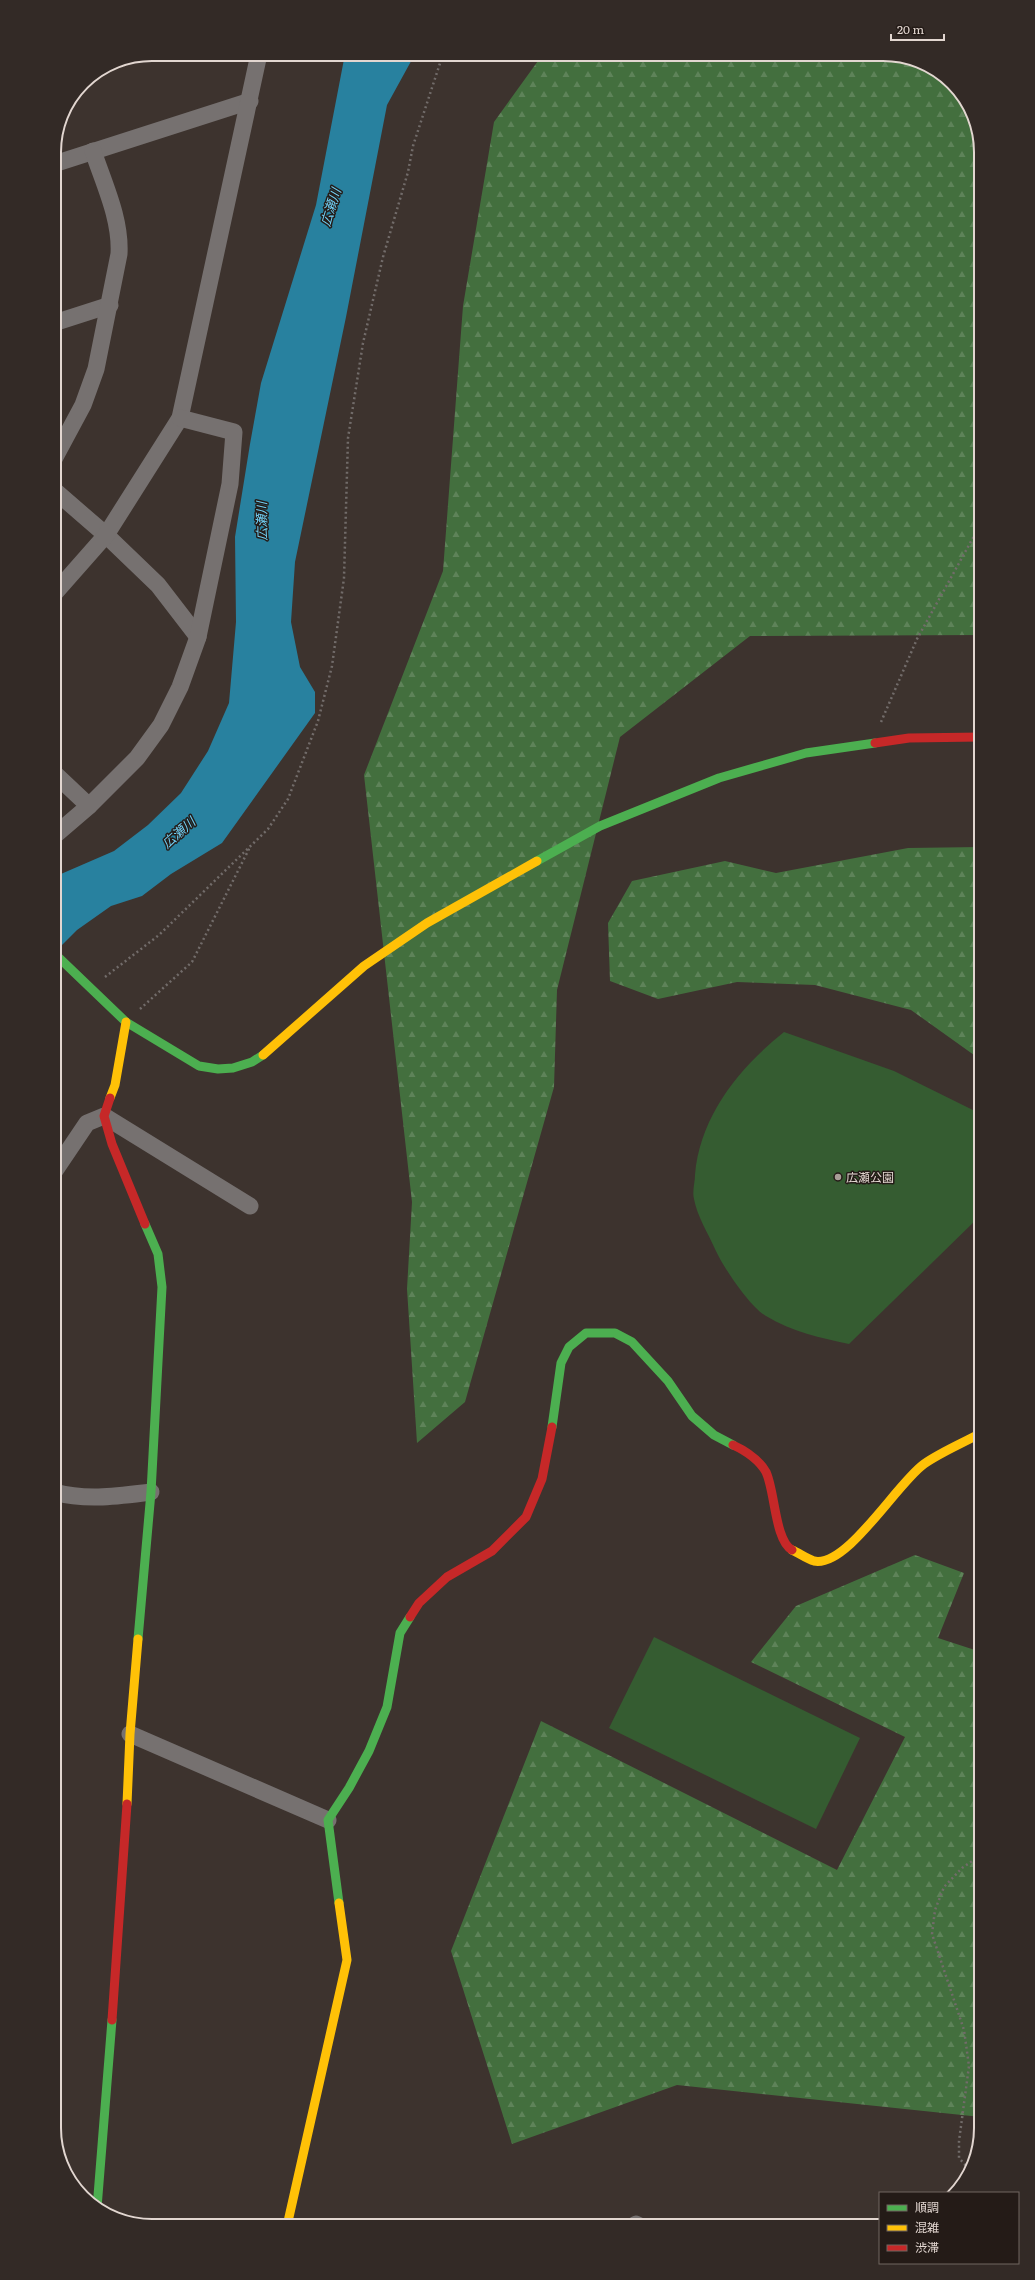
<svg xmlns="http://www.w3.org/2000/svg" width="1035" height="2280" viewBox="0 0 1035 2280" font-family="Literata,'Noto Sans JP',serif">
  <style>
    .forest { fill: url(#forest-firs) }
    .pitch { fill: #355c31 }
    .water { fill: #28819f }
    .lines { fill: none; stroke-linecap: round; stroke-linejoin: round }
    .path { stroke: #726c6a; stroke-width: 2.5; stroke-dasharray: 2 3; stroke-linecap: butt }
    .street { stroke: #767170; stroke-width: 17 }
    .fast { stroke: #4caf50; stroke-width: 9 }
    .slow { stroke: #ffc107; stroke-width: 9 }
    .jam { stroke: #c62828; stroke-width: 9 }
    .poi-dot { fill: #a89d97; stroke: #241b17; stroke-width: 1.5 }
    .labels { text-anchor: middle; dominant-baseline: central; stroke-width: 3; stroke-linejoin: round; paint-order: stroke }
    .poi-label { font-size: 12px; fill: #e2d6d0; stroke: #241b17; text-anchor: start }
    .water-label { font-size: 13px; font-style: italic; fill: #71d1f6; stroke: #241b17 }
    .rim { fill: none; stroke: #e2d6d0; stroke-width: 2 }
  </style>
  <defs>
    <pattern id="forest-firs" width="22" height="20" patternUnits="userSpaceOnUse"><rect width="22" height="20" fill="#436f3e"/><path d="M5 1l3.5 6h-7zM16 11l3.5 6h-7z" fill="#5e8359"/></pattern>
  </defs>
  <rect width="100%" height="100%" fill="#3d332e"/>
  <g class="forest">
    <polygon points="543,54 889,54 942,74 976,120 981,152 981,635 750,636 620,737 557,990 554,1087 465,1402 417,1443 407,1289 412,1202 364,775 443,571 463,306 494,122"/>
    <polygon points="981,847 981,1060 911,1010 815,985 737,982 658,999 610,981 608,923 632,881 725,861 776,873 908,848"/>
    <polygon points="915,1555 964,1573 938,1638 981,1652 981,2117 677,2085 512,2144 451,1951 541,1721 837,1870 905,1737 751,1662 796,1606"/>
  </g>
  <g class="pitch">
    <path d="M784,1032L894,1071L981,1114V1215L849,1344C821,1338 792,1332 766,1316C750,1307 723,1267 715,1249C708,1233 697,1216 694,1199C692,1192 695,1182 695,1175C700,1116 739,1068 784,1032Z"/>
    <polygon points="654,1637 860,1738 816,1829 609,1728"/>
  </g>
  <polygon class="water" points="345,54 415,54 387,105 346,317 295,562 291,622 300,667 315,692 315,713 222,843 171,874 142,896 111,906 77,930 54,953 54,877 114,851 148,825 181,793 208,751 229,703 236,622 235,537 250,444 261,383 316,205"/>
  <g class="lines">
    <g class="path">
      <polyline points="881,722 917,639 974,536 981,527"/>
      <polyline points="105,977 159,935 268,829 288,799 318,721 332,666 344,578 348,438 363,343 383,257 408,172 413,146 443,54"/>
      <polyline points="140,1009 192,962 250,847"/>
      <polyline points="981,1679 976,1657 981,1644"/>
      <polyline points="969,2169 959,2158 959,2141 969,2066 964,2030 932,1934 935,1910 944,1887 962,1868 981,1855"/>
    </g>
    <g class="street">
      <polyline points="54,164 250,101"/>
      <polyline points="54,323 110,305"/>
      <path d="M54,459L83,405L96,369L119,254C121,219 104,184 93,151"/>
      <polyline points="54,490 106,535 158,585 198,637"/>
      <polyline points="54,594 106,535 180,418 259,54"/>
      <polyline points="54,773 89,806"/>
      <polyline points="54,836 89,806 137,758 161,725 180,687 198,637 230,484 234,432 180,418"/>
      <polyline points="54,1172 87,1123 104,1116 250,1206"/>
      <path d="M54,1492C87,1501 118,1496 151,1492"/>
      <polyline points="130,1734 328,1820"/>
      <polyline points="633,2226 636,2224 640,2226"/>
    </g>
    <g class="fast">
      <polyline points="537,861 600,826 719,778 806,753 875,743"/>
      <polyline points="54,953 126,1022 199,1066 218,1069 233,1068 252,1062 263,1055"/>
      <polyline points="552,1427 561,1363 569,1347 586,1333 615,1333 632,1342 668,1381 692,1416 714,1435 733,1445"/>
      <polyline points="138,1639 151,1492 162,1287 158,1254 145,1224"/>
      <polyline points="339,1903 328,1820 349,1788 369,1751 387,1707 400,1633 410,1617"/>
      <polyline points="97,2208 112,2020"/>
    </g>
    <g class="slow">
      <polyline points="263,1055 364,966 427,923 537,861"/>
      <polyline points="110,1098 115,1085 126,1022"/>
      <path d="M792,1550C799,1553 807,1559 814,1561C847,1568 897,1483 924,1464C941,1452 963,1443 981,1433"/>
      <polyline points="127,1804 130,1734 138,1639"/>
      <polyline points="287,2226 347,1960 339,1903"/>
    </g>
    <g class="jam">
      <polyline points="875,743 909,738 981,737"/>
      <polyline points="110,1098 104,1116 112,1144 145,1224"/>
      <path d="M733,1445C746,1451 759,1460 766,1472C775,1491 775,1541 792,1550"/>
      <polyline points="410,1617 419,1603 447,1577 492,1551 526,1517 542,1479 552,1427"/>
      <polyline points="112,2020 127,1804"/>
    </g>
  </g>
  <circle class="poi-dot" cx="838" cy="1177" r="4"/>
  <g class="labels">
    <g class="poi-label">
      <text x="846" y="1177">広瀬公園</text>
    </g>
    <g class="water-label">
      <text transform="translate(330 207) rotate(-73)">広瀬川</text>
      <text transform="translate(261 521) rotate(-91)">広瀬川</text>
      <text transform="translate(178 832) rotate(-41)">広瀬川</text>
    </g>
  </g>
  <path d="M0 0H1035V2280H0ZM152 61H883A91 91 0 0 1 974 152V2128A91 91 0 0 1 883 2219H152A91 91 0 0 1 61 2128V152A91 91 0 0 1 152 61Z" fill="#332a26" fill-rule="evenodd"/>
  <path class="rim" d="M152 61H883A91 91 0 0 1 974 152V2128A91 91 0 0 1 883 2219H152A91 91 0 0 1 61 2128V152A91 91 0 0 1 152 61Z"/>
  <rect x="879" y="2192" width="140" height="72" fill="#241b17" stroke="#706661"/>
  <rect x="887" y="2205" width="20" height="6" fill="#4caf50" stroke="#706661"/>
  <text x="915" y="2212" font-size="12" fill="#e2d6d0">順調</text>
  <rect x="887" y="2225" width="20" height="6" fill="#ffc107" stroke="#706661"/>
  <text x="915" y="2232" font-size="12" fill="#e2d6d0">混雑</text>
  <rect x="887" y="2245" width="20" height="6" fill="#c62828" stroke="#706661"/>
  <text x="915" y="2252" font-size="12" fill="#e2d6d0">渋滞</text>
  <path d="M891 34v6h53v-6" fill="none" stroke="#e2d6d0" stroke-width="2"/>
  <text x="897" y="34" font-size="12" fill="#e2d6d0" stroke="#241b17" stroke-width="3" paint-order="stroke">20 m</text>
</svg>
